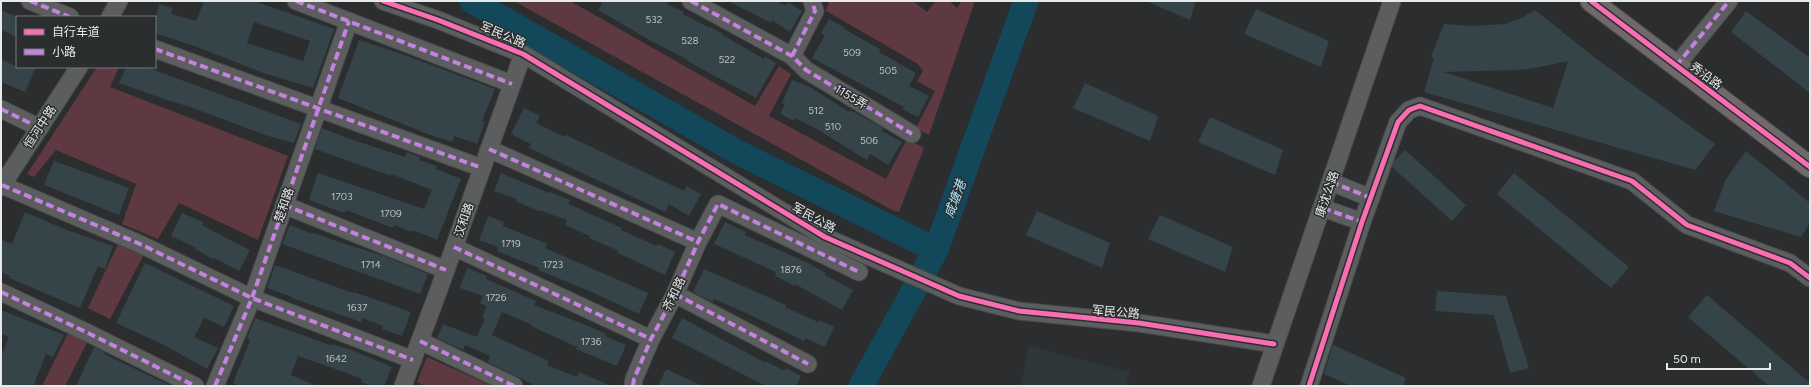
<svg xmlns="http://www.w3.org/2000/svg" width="1811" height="387" viewBox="0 0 1811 387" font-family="Figtree,'Noto Sans SC',sans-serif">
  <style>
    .built { fill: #2e3739 }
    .green { fill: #5f3942 }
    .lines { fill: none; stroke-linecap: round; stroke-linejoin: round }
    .river { stroke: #12485a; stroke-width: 25 }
    .building { fill: #344449; fill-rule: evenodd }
    .minor-casing { stroke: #474849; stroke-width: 19 }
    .major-casing { stroke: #474849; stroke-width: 23 }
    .minor { stroke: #5c5d5e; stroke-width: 17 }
    .major { stroke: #70686b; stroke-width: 21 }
    .quiet { stroke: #c483df; stroke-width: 4; stroke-dasharray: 8 4; stroke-linecap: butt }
    .cycleway-casing { stroke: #2b2e2f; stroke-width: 8 }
    .cycleway { stroke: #f96db3; stroke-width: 5 }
    .labels { text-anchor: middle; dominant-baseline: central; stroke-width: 3; stroke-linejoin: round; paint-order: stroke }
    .number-label { font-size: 10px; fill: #bbc0c2 }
    .street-label { font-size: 12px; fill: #e8eaea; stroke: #2b2e2f }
    .water-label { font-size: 13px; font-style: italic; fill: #ace6fe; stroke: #2b2e2f }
  </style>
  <rect width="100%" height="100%" fill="#2c2d2e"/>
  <polygon class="built" points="1029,346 1130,372 1126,386 1021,386"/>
  <g class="green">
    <polygon points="514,1 570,1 755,106 779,66 791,74 769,116 886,179 907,139 924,148 899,212 892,210"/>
    <polygon points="829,1 913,1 927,12 936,1 949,1 957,8 962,1 975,1 929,135 916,128 935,91 917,81 923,71 918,64 826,11"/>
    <polygon points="97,67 119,67 110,87 288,156 258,240 179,203 158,239 122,224 136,184 56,150 34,177 27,174"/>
    <polygon points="119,242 143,256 110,319 88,308"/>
    <polygon points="69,331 88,341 65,386 42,386"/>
    <polygon points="427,357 492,386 426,386 417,382"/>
  </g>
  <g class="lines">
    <g class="river">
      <polyline points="472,1 739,153 936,250"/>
      <polyline points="861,386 936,250 1026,1"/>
    </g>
  </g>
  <g class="building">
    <path d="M204,1H254L334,29L313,88L266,74L194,46L155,33V19L159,4L173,8L171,14L196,21ZM254,22L310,41L303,61L247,43Z"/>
    <polygon points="603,1 668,1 667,4 684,12 683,14 710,28 711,27 722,33 721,34 764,59 765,56 776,63 756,98 687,61 688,60 651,41 598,10"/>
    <polygon points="728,1 777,1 786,6 788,2 802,11 790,32 772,20 771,23"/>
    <polygon points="1146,1 1196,1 1190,20"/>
    <polygon points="1256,9 1329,41 1321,67 1244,34"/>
    <polygon points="1,10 17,17 17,37 1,30"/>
    <path d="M1535,10L1594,57L1715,144L1695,170L1424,92L1434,58L1431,57L1444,24L1471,26L1505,24L1521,18ZM1568,61L1553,108L1444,72L1516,70L1535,68Z"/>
    <polygon points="1746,11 1810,58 1810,93 1731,32"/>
    <polygon points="829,19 845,28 844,29 880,49 879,52 916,73 909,86 929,96 918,117 902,109 904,107 812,58 825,35 821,33"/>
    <polygon points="359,40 402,54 495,89 482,121 485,122 477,144 454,136 452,142 430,135 338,98"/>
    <polygon points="1,59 17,67 36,67 25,92 1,82"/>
    <polygon points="126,67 146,67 301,124 294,143 268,136 193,108 167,100 119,83"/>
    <polygon points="792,80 810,87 849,112 850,110 883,128 882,131 902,142 888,165 870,154 867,160 815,128 795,118 794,121 780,114 785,104 782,103"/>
    <polygon points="1085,83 1158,116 1150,141 1073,108"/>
    <polygon points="524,108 540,116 536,123 565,137 566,135 684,191 686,186 701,194 689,216 669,204 665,212 529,148 531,144 511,134"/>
    <polygon points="1210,117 1283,150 1275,175 1198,142"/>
    <polygon points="322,128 347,138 405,157 407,152 420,157 419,160 437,166 436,169 461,179 437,240 413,230 412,232 394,225 393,228 346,210 344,213 309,200 318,173 424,209 432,190 391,174 391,176 315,149"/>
    <polygon points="1405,150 1466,205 1452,221 1392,167 1394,161"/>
    <polygon points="1746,151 1810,203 1810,223 1801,237 1714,211 1726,179"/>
    <polygon points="54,161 129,188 119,215 44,185"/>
    <polygon points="501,173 549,193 550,192 570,200 569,204 622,228 621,230 657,246 658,244 675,252 665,275 618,253 619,251 589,238 590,236 565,225 567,220 539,210 538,211 516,201 517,199 494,191"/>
    <polygon points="1514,173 1629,267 1611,288 1497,194"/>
    <polygon points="1037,211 1110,243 1102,268 1026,235"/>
    <polygon points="25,212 64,229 113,246 105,269 98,266 80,308 9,278 10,276 1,272 1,240 12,244"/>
    <polygon points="182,213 203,222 202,225 228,239 250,250 239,271 214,258 213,259 195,249 196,248 171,236"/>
    <polygon points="1160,215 1233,247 1225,272 1148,239"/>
    <polygon points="488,216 504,222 503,226 547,244 545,248 648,293 639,314 587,290 538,270 539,268 497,251 498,247 479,240"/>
    <polygon points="725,222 746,232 745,235 806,262 826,273 825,275 853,290 842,310 795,284 795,286 775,276 776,272 714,244"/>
    <polygon points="290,225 313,234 314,233 342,243 387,257 428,274 420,294 282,244"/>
    <polygon points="145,263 234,306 224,327 204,318 194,337 218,348 207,369 166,346 116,323"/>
    <polygon points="275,265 353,293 354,292 411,312 402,336 382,329 383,326 362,318 361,322 292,298 292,297 267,288"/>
    <polygon points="467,268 487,276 486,279 536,301 534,305 586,325 606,334 605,336 626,345 617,366 576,349 577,347 531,326 532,325 502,312 492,335 549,361 547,365 577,377 579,372 611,386 536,386 488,362 490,356 465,345 463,350 437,338 443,324 477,337 485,318 482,317 487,306 480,303 483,296 460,288"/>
    <polygon points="704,269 786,305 785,307 818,322 819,320 834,327 825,347 805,338 804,341 746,313 714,299 713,302 693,292"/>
    <polygon points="1437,291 1506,296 1529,368 1510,373 1494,315 1435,311"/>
    <polygon points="1707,295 1810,383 1810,386 1769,386 1688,317"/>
    <polygon points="1,310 64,335 53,357 46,354 33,386 6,386 1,384 1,356 9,337 1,334"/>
    <polygon points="255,318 330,345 331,344 352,350 392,367 384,386 371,386 361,382 362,379 344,372 298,356 291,375 317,386 240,386 233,383 250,340 247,339"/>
    <polygon points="682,318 766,363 767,362 785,371 786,368 801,376 796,386 766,386 672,338"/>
    <polygon points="1333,345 1406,378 1402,386 1351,386 1324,374"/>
    <polygon points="94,347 105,352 104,354 171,386 76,386"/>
    <polygon points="666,369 702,386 658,386"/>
  </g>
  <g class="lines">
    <g class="minor-casing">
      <g id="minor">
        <polyline points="30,1 70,17"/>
        <polyline points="296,1 512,84"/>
        <polyline points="383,1 438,20 523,54 825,237 959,296 1019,311 1139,323 1274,344"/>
        <polyline points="691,1 792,56 806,70 912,134"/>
        <polyline points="110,17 119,1"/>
        <polyline points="155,49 482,168"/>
        <polyline points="792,56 815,11 812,1"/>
        <polyline points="1676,66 1729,1"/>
        <polyline points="1,109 40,128"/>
        <polyline points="489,149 698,242"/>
        <polyline points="1331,182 1371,198"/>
        <polyline points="2,185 140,244 252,298 413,360"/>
        <polyline points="1,187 79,67"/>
        <polyline points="284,205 446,270"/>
        <polyline points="1323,208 1362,222"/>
        <polyline points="454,247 651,339"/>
        <polyline points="1,292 88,333 195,386"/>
        <polyline points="675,294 808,364"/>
        <polyline points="420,341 514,386"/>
        <polyline points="215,386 252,298 349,21"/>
        <polyline points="403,386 438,292 523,54"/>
        <polyline points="633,386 634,379 651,339 675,294 698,242 718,204 859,272"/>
        <polyline points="1261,386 1392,1"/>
        <polyline points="1309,386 1362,222 1398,122 1409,110 1420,106 1632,181 1687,225 1790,263 1810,278"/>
      </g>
    </g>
    <g class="major-casing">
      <polyline id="major" points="1591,1 1810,167"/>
    </g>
    <use href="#minor" class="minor"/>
    <use href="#major" class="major"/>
    <g class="quiet">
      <polyline points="30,1 70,17"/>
      <polyline points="296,1 512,84"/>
      <polyline points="691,1 792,56 806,70 912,134"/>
      <polyline points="155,49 482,168"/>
      <polyline points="792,56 815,11 812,1"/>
      <polyline points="1676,66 1729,1"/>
      <polyline points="1,109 40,128"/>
      <polyline points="489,149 698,242"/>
      <polyline points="1331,182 1371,198"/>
      <polyline points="2,185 140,244 252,298 413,360"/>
      <polyline points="284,205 446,270"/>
      <polyline points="1323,208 1362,222"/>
      <polyline points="454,247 651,339"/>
      <polyline points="1,292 88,333 195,386"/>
      <polyline points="675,294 808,364"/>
      <polyline points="420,341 514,386"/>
      <polyline points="215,386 252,298 349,21"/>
      <polyline points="633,386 634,379 651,339 675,294 698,242 718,204 859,272"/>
    </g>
    <g class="cycleway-casing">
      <g id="cycleway">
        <polyline points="383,1 438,20 523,54 825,237 959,296 1019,311 1139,323 1274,344"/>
        <polyline points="1591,1 1810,167"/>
        <polyline points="1309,386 1362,222 1398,122 1409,110 1420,106 1632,181 1687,225 1790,263 1810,278"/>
      </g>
    </g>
    <use href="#cycleway" class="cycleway"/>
  </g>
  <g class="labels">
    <g class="number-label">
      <text x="654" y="19">532</text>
      <text x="690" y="40">528</text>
      <text x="852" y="52">509</text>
      <text x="727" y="59">522</text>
      <text x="888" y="70">505</text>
      <text x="816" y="110">512</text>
      <text x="833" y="126">510</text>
      <text x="869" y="140">506</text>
      <text x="342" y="196">1703</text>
      <text x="391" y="213">1709</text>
      <text x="511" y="243">1719</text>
      <text x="371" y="264">1714</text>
      <text x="553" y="264">1723</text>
      <text x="791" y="269">1876</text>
      <text x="496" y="297">1726</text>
      <text x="357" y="307">1637</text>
      <text x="591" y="341">1736</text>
      <text x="336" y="358">1642</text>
    </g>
    <g class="street-label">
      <text transform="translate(503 35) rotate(23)">军民公路</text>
      <text transform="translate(1706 76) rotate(37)">秀沿路</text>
      <text transform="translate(851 97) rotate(31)">1155弄</text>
      <text transform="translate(40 127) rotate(-57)">恒河中路</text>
      <text transform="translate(1327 194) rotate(-71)">康沈公路</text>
      <text transform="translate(284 205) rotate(-71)">楚和路</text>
      <text transform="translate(814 218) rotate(29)">军民公路</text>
      <text transform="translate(464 220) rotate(-71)">汉和路</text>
      <text transform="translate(674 294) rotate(-64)">齐和路</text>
      <text transform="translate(1116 312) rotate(5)">军民公路</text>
    </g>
    <g class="water-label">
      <text transform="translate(955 199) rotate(-70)">咸塘港</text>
    </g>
  </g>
  <rect width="1811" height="387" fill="none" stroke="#e8eaea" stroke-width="4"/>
  <rect x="16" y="16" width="140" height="52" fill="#2b2e2f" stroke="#77797a"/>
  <rect x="24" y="29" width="20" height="6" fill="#f96db3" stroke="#77797a"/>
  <text x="52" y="36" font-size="12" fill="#e8eaea">自行车道</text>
  <rect x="24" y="49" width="20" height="6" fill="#c483df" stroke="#77797a"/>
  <text x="52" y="56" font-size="12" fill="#e8eaea">小路</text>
  <path d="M1667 363v6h103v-6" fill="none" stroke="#e8eaea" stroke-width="2"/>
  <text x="1673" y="363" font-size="12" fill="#e8eaea" stroke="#2b2e2f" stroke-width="3" paint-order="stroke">50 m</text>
</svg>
